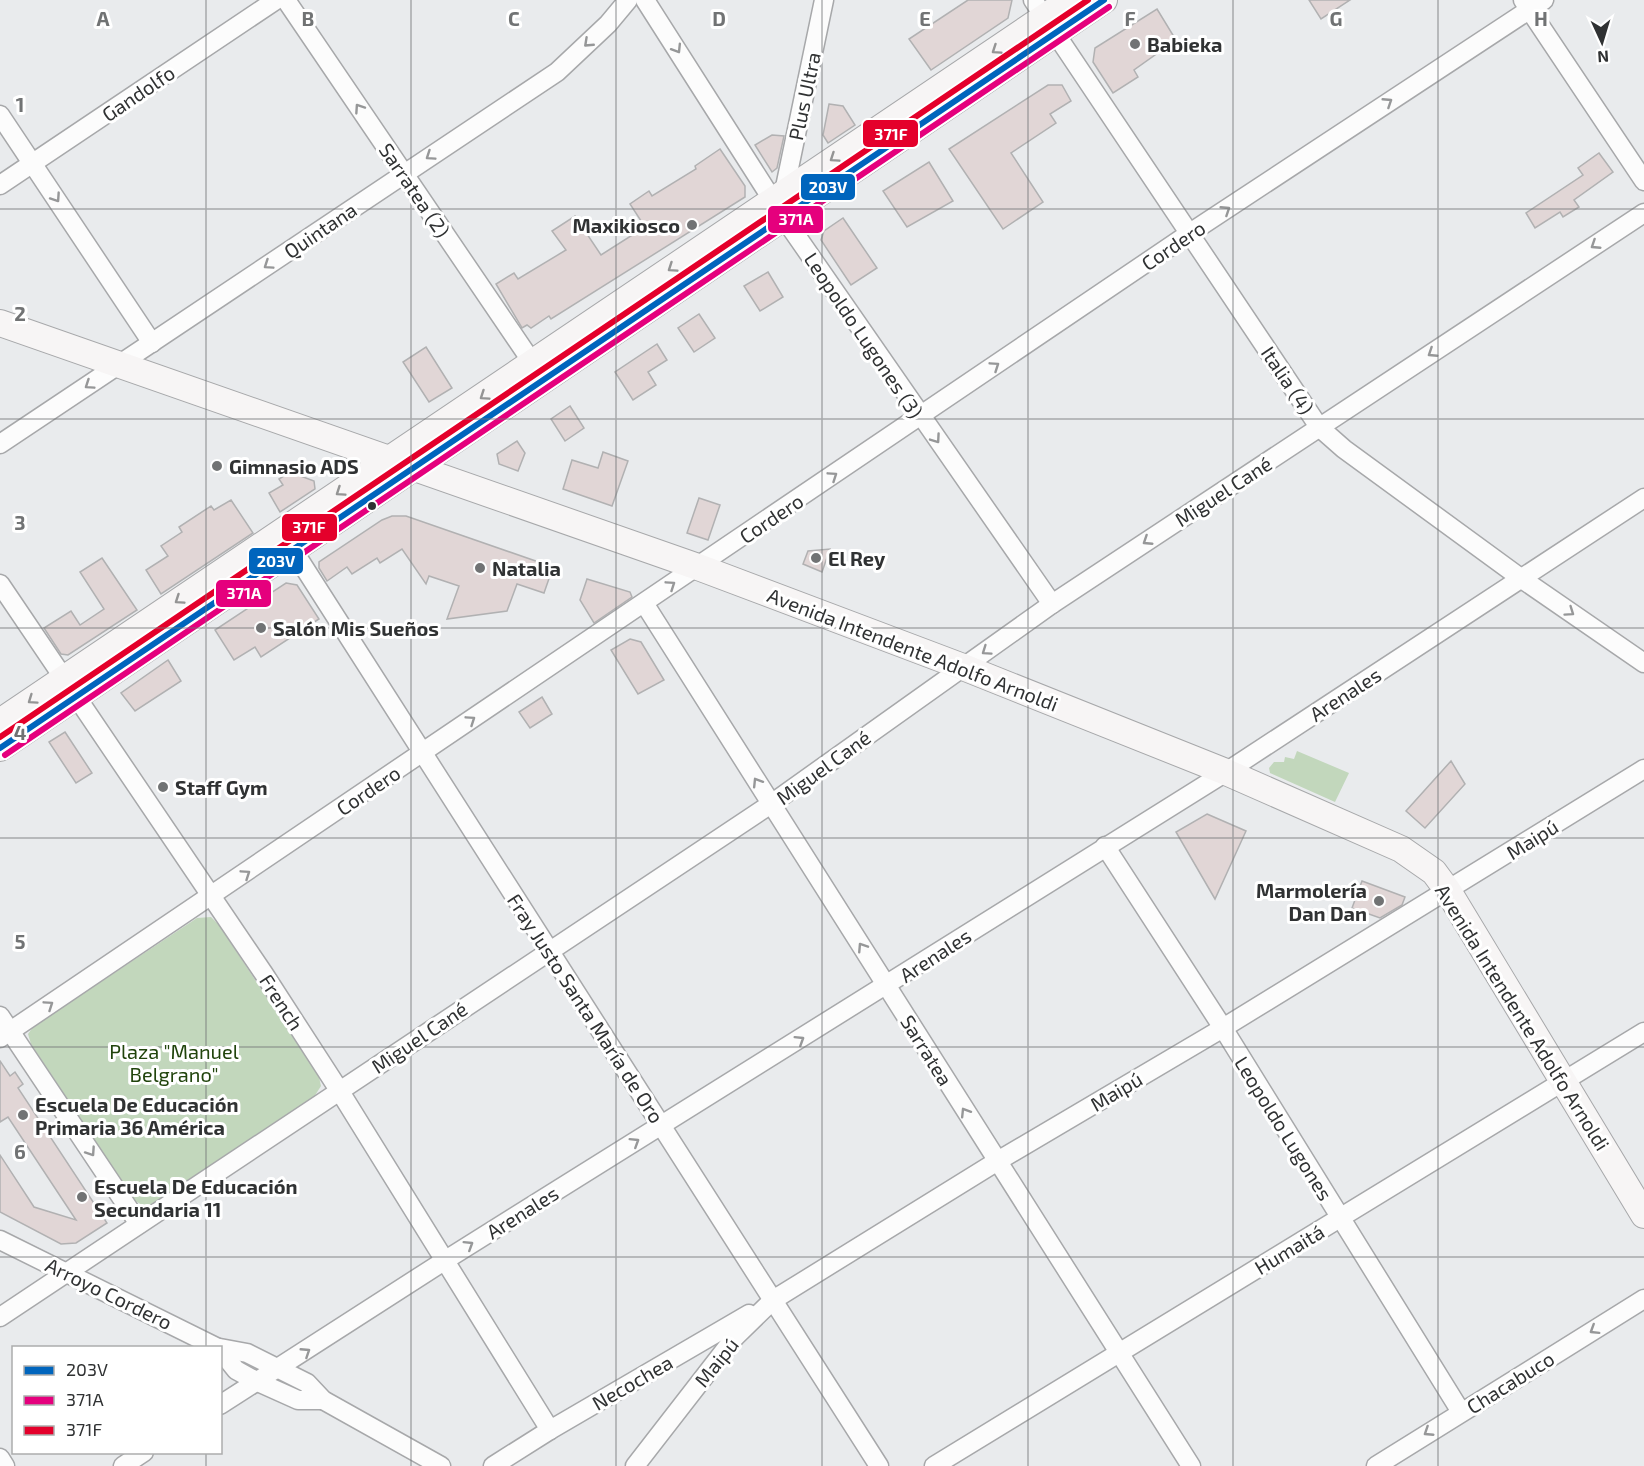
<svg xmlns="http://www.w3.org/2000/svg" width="1644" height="1466" viewBox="0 0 1644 1466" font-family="'Exo 2',sans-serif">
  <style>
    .green { fill: #c2d7bc }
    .building { fill: #e1d6d6; stroke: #b1b1b2; stroke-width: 1.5 }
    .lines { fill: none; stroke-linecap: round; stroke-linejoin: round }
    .minor-casing { stroke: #a7a8aa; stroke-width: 21 }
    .secondary-casing { stroke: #a7a8aa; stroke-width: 28 }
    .minor { stroke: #fcfcfc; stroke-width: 18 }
    .secondary { stroke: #f7f5f5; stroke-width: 26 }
    .bus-1-casing { stroke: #fff; stroke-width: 10 }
    .bus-2-casing { stroke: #fff; stroke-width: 10 }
    .bus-3-casing { stroke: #fff; stroke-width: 10 }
    .bus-1 { stroke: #0065bd; stroke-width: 6 }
    .bus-2 { stroke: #e5007d; stroke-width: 6 }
    .bus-3 { stroke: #e4002b; stroke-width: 6 }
    .oneway { stroke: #969798 }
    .oneway2 { stroke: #949494 }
    .grid { fill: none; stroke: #717374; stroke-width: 1.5; stroke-opacity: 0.55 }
    .poi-dot { fill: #717374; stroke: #fff; stroke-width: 2 }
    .bus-dot { fill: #303233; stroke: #fff; stroke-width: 2 }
    .labels { text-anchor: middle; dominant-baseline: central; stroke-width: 6; stroke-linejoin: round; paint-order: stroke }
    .poi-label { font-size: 20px; font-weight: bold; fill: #303233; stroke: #fff; text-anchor: start }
    .street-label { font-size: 20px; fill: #303233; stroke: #fff }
    .park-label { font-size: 20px; fill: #21440c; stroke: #fff }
    .grid-label { font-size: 20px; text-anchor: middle; font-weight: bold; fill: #717374; stroke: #fff; stroke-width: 6; stroke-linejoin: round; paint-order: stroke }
    .line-badge { stroke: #fff; stroke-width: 2 }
    .badge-label { font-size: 16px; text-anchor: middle; font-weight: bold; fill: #fff }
  </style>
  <rect width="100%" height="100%" fill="#e9ebed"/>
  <g class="green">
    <polygon points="1297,751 1349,773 1335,802 1270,773 1269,768 1274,762 1284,762 1285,757 1294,759"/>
    <polygon points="211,917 219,925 319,1077 321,1086 314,1097 157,1204 146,1207 135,1201 31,1044 28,1034 33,1027 197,918"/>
  </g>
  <g class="building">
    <polygon points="968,0 1012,0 1008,18 931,70 909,39"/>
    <polygon points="1309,0 1350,0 1321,19"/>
    <polygon points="1157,9 1176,40 1134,70 1138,77 1113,93 1093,62 1095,48"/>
    <polygon points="1048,85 1062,85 1071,101 1050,114 1056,123 1011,153 1043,202 1003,229 949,149"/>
    <polygon points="829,104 843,106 855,125 828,143 823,135"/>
    <polygon points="772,135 784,136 777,168 772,172 755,145"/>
    <polygon points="720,149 745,186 745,197 551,319 549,316 531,328 527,325 522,328 496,284 514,273 518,279 566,250 552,231 575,216 601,255 645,227 630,204 649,191 652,196 696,169 695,166"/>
    <polygon points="1599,153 1613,172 1574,200 1579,207 1563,217 1560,212 1535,228 1526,213 1583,175 1578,168"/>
    <polygon points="929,162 953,201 907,227 883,191"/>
    <polygon points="843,218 877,268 851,285 821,240 824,231"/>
    <polygon points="768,272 783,297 760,311 744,286"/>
    <polygon points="699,314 715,338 694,352 678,328"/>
    <polygon points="657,344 667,360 648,372 656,385 633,400 615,372"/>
    <polygon points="426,347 452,388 429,402 403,362"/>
    <polygon points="570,406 584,428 565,441 551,419"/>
    <polygon points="517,441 525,453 518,471 499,464 497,454"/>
    <polygon points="603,452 628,461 612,506 563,489 572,460 598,468"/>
    <polygon points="290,472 314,481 315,489 280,512 269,493 283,485 279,479"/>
    <polygon points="699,498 720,505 708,540 687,533"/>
    <polygon points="231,500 253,533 161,594 146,570 168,556 161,546 182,532 179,527 211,506 214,510"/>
    <polygon points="392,516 406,516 553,567 544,593 517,584 507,611 447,619 459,586 429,576 426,584 402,549 380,563 377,558 352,574 347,567 327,581 319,568 319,562 382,520"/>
    <polygon points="830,549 822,572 803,564 808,551"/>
    <polygon points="102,558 137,610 68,655 61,654 44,628 71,611 80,625 104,609 80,572"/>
    <polygon points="587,579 630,592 632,597 594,623 580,600"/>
    <polygon points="286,583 297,585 319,619 261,657 255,647 234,660 215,630"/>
    <polygon points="630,639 641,642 664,680 638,694 611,650"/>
    <polygon points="168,660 181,681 135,711 121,693"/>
    <polygon points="542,697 552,714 530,728 519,712"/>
    <polygon points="65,732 92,773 76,783 49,742"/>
    <polygon points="1451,761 1465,784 1425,828 1406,811"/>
    <polygon points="1207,814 1246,831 1215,899 1176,832"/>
    <polygon points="1362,881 1405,897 1402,905 1380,918 1352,908"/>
    <polygon points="0,1061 10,1076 15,1072 23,1084 18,1088 107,1223 76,1243 61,1244 0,1212 0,1155 34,1207 76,1220 8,1117 0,1122"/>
  </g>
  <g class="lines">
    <g class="minor-casing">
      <g id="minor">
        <polyline points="286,0 538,371"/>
        <polyline points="645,0 784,218 1052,604"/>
        <polyline points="1033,0 1319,427 1344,449 1522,579 1644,663"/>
        <polyline points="1523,0 1644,181"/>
        <polyline points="0,115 152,343"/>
        <polyline points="0,185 276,0"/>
        <polyline points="784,192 824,0"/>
        <polyline points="0,444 557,72 608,24 628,0"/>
        <polyline points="293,550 879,1466"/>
        <polyline points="0,584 264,974 339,1090 550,1430"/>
        <polyline points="644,603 1191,1466"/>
        <polyline points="1105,846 1223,1028 1461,1412"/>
        <polyline points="0,1016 139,1224"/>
        <polyline points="0,1038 1190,233 1544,0"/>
        <polyline points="0,1240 218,1348"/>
        <polyline points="0,1317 771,804 1052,604 1644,213"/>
        <polyline points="220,1348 247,1353 307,1383 323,1400 441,1466"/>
        <polyline points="220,1350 236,1370 258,1382 298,1400 323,1400"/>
        <polyline points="220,1405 444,1261 1226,772 1644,498"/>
        <polyline points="0,1458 5,1466"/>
        <polyline points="123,1466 144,1452"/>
        <polyline points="493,1466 550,1430 749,1314"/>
        <polyline points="635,1466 735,1337 773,1300 996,1162 1223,1028 1644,769"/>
        <polyline points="934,1466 1644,1032"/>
        <polyline points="1376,1466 1644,1299"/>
      </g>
    </g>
    <g class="secondary-casing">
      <g id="secondary">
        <polyline points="0,323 698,567 963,667 1226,772 1401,849 1434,872 1448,891 1644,1215"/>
        <polyline points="0,722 1070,0"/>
        <polyline points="0,748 1104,0"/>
      </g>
    </g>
    <use href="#minor" class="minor"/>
    <use href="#secondary" class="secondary"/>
    <g class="bus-1-casing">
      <polyline id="bus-1" points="0,748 1104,0"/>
    </g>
    <g class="bus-2-casing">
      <polyline id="bus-2" points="5,755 1109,7"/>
    </g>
    <g class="bus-3-casing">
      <polyline id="bus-3" points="0,737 1088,0"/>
    </g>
    <use href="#bus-1" class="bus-1"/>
    <use href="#bus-2" class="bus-2"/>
    <use href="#bus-3" class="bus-3"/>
  </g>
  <defs><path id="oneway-chevron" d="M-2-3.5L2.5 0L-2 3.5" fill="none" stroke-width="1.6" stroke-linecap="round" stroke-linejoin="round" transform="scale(1.5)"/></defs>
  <g class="oneway">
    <use href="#oneway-chevron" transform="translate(588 43) rotate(137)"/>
    <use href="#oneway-chevron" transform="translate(677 49) rotate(58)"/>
    <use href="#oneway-chevron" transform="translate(1388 102) rotate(-33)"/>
    <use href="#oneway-chevron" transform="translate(359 108) rotate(-124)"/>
    <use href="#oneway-chevron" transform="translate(430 156) rotate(146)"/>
    <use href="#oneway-chevron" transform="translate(56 198) rotate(56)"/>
    <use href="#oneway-chevron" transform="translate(1226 210) rotate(-33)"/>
    <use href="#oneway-chevron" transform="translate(1595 245) rotate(147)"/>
    <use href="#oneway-chevron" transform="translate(268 265) rotate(146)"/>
    <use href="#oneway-chevron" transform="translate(1432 353) rotate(147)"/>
    <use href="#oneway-chevron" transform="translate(995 366) rotate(-34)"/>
    <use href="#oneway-chevron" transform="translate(89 385) rotate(146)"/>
    <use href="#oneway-chevron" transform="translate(936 439) rotate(55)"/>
    <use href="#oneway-chevron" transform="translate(833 476) rotate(-34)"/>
    <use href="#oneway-chevron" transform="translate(1147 541) rotate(147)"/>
    <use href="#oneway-chevron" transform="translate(671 585) rotate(-34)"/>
    <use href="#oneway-chevron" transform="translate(1570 612) rotate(35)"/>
    <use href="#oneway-chevron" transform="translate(986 651) rotate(145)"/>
    <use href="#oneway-chevron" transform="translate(471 720) rotate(-34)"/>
    <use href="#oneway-chevron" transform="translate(757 782) rotate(-122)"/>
    <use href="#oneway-chevron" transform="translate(246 874) rotate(-34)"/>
    <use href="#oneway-chevron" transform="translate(862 947) rotate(-123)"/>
    <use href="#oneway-chevron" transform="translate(49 1005) rotate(-34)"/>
    <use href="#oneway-chevron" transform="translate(800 1040) rotate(-32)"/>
    <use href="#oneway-chevron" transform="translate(965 1112) rotate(-122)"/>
    <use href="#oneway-chevron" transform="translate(635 1142) rotate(-32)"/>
    <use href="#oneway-chevron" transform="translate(91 1152) rotate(56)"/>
    <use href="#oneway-chevron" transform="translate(469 1245) rotate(-32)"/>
    <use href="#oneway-chevron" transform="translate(1594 1330) rotate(148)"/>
    <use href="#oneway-chevron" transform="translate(306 1352) rotate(-33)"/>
    <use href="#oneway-chevron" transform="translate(1428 1432) rotate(147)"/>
  </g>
  <g class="oneway2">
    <use href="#oneway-chevron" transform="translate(996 50) rotate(146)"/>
    <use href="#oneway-chevron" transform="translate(834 158) rotate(146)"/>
    <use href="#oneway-chevron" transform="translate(672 268) rotate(146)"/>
    <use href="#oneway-chevron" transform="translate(484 396) rotate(146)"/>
    <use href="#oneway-chevron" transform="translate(340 492) rotate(146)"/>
    <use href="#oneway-chevron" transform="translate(179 600) rotate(146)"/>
    <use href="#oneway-chevron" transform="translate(32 700) rotate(145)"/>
  </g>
  <path class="grid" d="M206,0V1348M411,0V1466M616,0V1466M822,0V1466M1028,0V1466M1233,0V1466M1438,0V1466M0,209H1644M0,419H1644M0,628H1644M0,838H1644M0,1047H1644M0,1257H1644M206,1452V1466"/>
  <g class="poi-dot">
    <circle cx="1135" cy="44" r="6"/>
    <circle cx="692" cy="225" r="6"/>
    <circle cx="217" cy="466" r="6"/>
    <circle cx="816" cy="558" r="6"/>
    <circle cx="480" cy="568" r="6"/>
    <circle cx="261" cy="628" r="6"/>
    <circle cx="163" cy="787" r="6"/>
    <circle cx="1379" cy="901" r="6"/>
    <circle cx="23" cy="1115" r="6"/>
    <circle cx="82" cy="1197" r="6"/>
  </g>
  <circle class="bus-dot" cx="372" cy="506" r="5"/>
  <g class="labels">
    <g class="poi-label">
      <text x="1147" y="44">Babieka</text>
      <text x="680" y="225" text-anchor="end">Maxikiosco</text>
      <text x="229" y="466">Gimnasio ADS</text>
      <text x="828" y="558">El Rey</text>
      <text x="492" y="568">Natalia</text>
      <text x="273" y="628">Salón Mis Sueños</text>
      <text x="175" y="787">Staff Gym</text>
      <text x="1367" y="890" text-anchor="end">Marmolería<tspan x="1367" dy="23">Dan Dan</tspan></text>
      <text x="35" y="1104">Escuela De Educación<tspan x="35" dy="23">Primaria 36 América</tspan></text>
      <text x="94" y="1186">Escuela De Educación<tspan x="94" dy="23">Secundaria 11</tspan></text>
    </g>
    <g class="street-label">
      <text transform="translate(138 93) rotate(-34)">Gandolfo</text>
      <text transform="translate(804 96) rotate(-78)">Plus Ultra</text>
      <text transform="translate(415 190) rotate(56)">Sarratea (2)</text>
      <text transform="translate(320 230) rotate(-34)">Quintana</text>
      <text transform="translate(1173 245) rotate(-34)">Cordero</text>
      <text transform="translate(864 335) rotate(56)">Leopoldo Lugones (3)</text>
      <text transform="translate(1288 380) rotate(56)">Italia (4)</text>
      <text transform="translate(1223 491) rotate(-33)">Miguel Cané</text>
      <text transform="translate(771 518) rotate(-34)">Cordero</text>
      <text transform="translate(913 649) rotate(21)">Avenida Intendente Adolfo Arnoldi</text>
      <text transform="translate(1345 694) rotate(-33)">Arenales</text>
      <text transform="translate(823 767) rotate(-36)">Miguel Cané</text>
      <text transform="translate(368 790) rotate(-34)">Cordero</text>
      <text transform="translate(1532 839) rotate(-32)">Maipú</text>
      <text transform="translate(935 955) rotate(-33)">Arenales</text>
      <text transform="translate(282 1002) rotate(57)">French</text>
      <text transform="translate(586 1008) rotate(57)">Fray Justo Santa María de Oro</text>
      <text transform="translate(1523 1017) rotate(58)">Avenida Intendente Adolfo Arnoldi</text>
      <text transform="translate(419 1037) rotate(-34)">Miguel Cané</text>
      <text transform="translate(927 1050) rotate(58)">Sarratea</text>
      <text transform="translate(1116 1091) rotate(-31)">Maipú</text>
      <text transform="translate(1284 1128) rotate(58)">Leopoldo Lugones</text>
      <text transform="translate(522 1212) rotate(-32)">Arenales</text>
      <text transform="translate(1289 1249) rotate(-31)">Humaitá</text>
      <text transform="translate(109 1293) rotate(26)">Arroyo Cordero</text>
      <text transform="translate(716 1362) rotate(-51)">Maipú</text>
      <text transform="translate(632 1382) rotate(-30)">Necochea</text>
      <text transform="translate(1510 1382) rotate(-32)">Chacabuco</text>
    </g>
    <g class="park-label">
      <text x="174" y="1051">Plaza "Manuel<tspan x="174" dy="23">Belgrano"</tspan></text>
    </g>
  </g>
  <g class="grid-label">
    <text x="103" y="26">A</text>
    <text x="308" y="26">B</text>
    <text x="514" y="26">C</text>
    <text x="719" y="26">D</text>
    <text x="925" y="26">E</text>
    <text x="1130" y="26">F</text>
    <text x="1336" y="26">G</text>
    <text x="1541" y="26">H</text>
    <text x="20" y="112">1</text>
    <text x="20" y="321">2</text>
    <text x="20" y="530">3</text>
    <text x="20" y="740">4</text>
    <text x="20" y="949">5</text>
    <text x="20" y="1159">6</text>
  </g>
  <g class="line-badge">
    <rect x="862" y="119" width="57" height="29" rx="6" fill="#e4002b"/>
    <rect x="800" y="173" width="56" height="28" rx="6" fill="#0065bd"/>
    <rect x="767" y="205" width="57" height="29" rx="6" fill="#e5007d"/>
    <rect x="281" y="513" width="57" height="29" rx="6" fill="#e4002b"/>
    <rect x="248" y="547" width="56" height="28" rx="6" fill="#0065bd"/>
    <rect x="215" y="579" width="57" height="29" rx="6" fill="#e5007d"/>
  </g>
  <g class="badge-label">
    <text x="891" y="140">371F</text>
    <text x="828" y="193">203V</text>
    <text x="796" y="225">371A</text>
    <text x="309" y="533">371F</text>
    <text x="276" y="567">203V</text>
    <text x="244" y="599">371A</text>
  </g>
  <rect x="12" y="1346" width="210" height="108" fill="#ffffff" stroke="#acadad" stroke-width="1.5"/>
  <rect x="24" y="1366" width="30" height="9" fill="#0065bd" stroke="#acadad" stroke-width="1.5"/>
  <text x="66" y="1376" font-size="18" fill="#303233">203V</text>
  <rect x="24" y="1396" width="30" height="9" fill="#e5007d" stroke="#acadad" stroke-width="1.5"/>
  <text x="66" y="1406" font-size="18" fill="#303233">371A</text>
  <rect x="24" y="1426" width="30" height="9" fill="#e4002b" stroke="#acadad" stroke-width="1.5"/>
  <text x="66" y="1436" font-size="18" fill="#303233">371F</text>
  <g transform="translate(1602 42) rotate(176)" stroke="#ffffff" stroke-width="4.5" paint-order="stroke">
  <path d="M0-4.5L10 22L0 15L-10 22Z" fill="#303233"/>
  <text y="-9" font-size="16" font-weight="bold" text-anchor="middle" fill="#303233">N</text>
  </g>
</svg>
